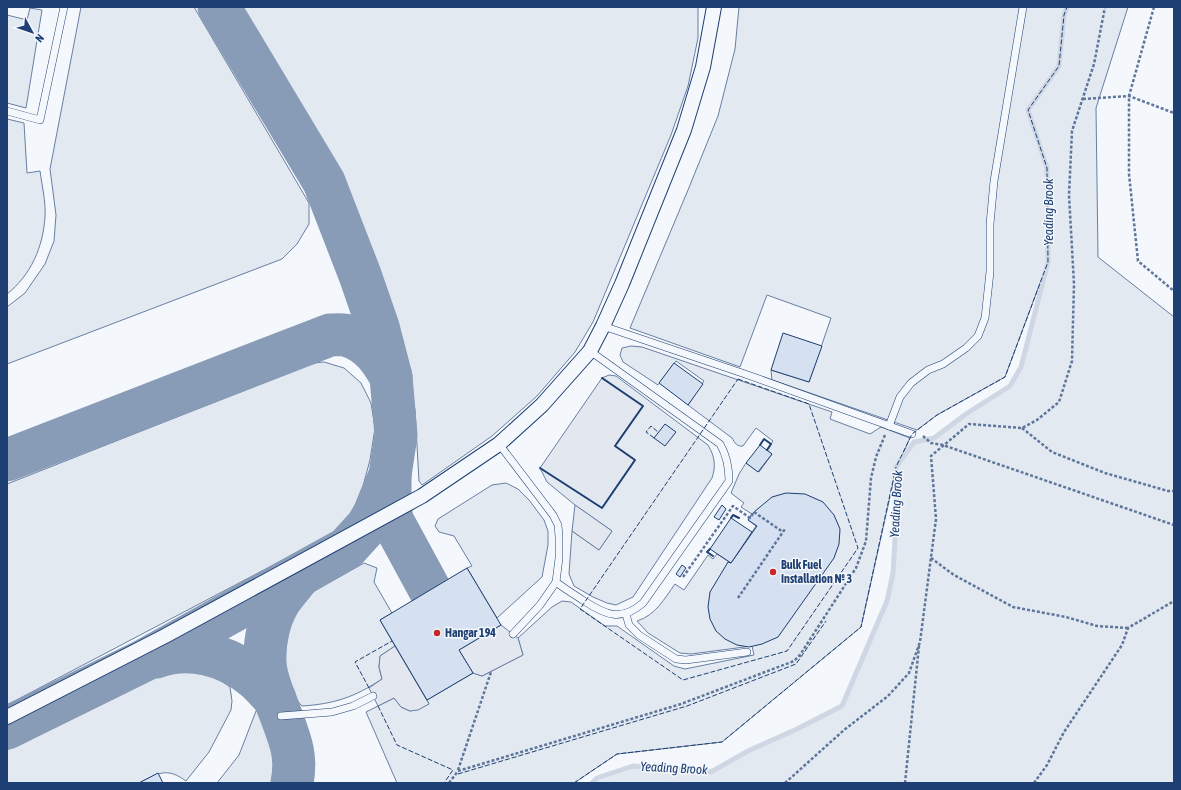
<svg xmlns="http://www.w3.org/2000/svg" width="1181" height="790" viewBox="0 0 1181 790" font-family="'Asap Condensed',sans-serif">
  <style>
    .green { fill: #e3e9f0; stroke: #687fa3 }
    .parking { fill: #e3e8f0; stroke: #687fa3 }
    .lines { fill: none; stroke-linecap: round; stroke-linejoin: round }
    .stream { stroke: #cfd7e4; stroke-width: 5 }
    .taxiway { stroke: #889bb7; stroke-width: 43 }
    .building { fill: #d5e0f0; stroke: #1d3f73 }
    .lane-casing { stroke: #1d3f73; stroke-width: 8 }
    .street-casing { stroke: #1d3f73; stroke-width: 16 }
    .path { stroke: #5e769c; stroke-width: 2.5; stroke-dasharray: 3 2; stroke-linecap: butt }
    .lane { stroke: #f4f7fb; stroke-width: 7 }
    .street { stroke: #f4f7fb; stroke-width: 14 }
    .fence { stroke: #1d3f73; stroke-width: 1; stroke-dasharray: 5 2; stroke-linecap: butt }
    .wall { stroke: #1d3f73; stroke-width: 2 }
    .poi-dot { fill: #c62828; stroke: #f4f7fb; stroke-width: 1.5 }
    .labels { text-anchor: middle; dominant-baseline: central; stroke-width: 3; stroke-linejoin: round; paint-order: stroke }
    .poi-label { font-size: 12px; font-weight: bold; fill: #1d3f73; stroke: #f4f7fb; text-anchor: start }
    .water-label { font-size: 13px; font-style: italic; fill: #1d3f73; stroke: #f4f7fb }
  </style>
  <rect width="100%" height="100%" fill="#f4f7fb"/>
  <g class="green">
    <polygon points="81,7 194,7 309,203 309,224 297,244 282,259 7,364 7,307 25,293 45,264 54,241 56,215 50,169"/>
    <polygon points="239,7 698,7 698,38 688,86 671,135 593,322 575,352 537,396 492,436 422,485 419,481 415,410 402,337 335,168"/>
    <path d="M739,7H1128L1096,108L1098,257L1174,317V783H592L597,778L633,766L711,772L748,751L797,729L842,706L887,601L893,573L896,524V470L861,627L722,742L617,754L574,783H397L366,712L394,698L401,707L410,711L429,704L427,700L473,673L482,676L523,655L518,638L552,607L562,601L571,602L605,626H617L674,666L685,669L754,655L752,646L691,654L680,653L648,633L637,621C656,615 664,599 675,584L684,590L708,555L713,559L717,554L731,563L756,526L748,520L752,514L741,507L744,503L731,493L739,474L746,463L759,472L772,454L767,450L773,441L756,428L743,446C737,447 735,443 732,438L688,405L704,381L676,361L658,385L623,362L620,355L622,348L631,346L642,347L832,412L830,419L870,434L881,427L910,438L898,465L914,442L934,438L966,414L1010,386L1021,367L1046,267L1005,377L937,415L917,430L772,380L771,370L809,382L831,318L767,295L740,367L630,328L688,190L718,116L735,49Z"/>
    <polygon points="30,8 42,10 26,108 7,103 7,15 27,20"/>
    <path d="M7,119L24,123L27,173L40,171C42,186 46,202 45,217C43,247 31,275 7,294Z"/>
    <polygon points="324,362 344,368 361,383 371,403 375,428 370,460 363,486 353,511 336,532 7,705 7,484 314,363"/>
    <path d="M609,375L616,376L708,445C715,457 716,466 712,478L633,597L616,605L607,603L593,597L574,586L569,574L572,531L599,550L612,531L575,505L547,482L540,468L602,508L635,460L615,446L643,406L602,378Z"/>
    <polygon points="506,483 518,489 529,500 544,520 548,531 548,545 542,577 497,618 467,568 472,566 454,536 439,532 435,526 438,519 492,485"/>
    <path d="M364,563L377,568L374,582L392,613L380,620L395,646L380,656L379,667L382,679C355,697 334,704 302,706L289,692L284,674V647L291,620L311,593Z"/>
    <path d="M170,671C194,671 210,672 230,687L232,701L231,710L209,752L186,781C167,767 158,773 139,783H7V750L153,676Z"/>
    <path d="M258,706C271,733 280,753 273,783H217L239,755Z"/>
  </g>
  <g class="parking">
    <polygon points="602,378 643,406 615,446 635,460 602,508 540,468"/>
    <polygon points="575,505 612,531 599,550 572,531"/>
    <polygon points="501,625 518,638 523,655 482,676 473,673 459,650"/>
    <polygon points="395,646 429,704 418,710 410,711 401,707 394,698 378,706 369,688 382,679 379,667 380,656"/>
  </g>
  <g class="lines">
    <polyline class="stream" points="592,783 597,778 633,766 711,772 748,751 797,729 842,706 887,601 893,573 896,524 896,467 914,442 934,438 966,414 1010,386 1021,367 1048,262 1047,168 1028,110 1059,66 1064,15 1067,7"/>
    <g class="taxiway">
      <path d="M7,460L330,335C336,335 344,334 349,336C370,343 381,359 391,377"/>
      <polyline points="390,475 390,505 392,520 430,590"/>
      <path d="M156,657C189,645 227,655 253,677C261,683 268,692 275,699"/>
      <polyline points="7,728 143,661 347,548 367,526 374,514 390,475 396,435 391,377 378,327 360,275 324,182 219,7"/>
      <path d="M292,783C297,757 291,742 282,718C276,701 266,682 265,663C264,642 269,617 281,599C287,591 294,583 300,575"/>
    </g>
  </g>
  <g class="building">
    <polygon points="783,333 822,346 809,382 771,370"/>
    <polygon points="674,363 703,384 688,405 659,383"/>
    <polygon points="665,424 676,432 665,446 654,438"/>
    <polygon points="760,445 772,454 758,472 746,463"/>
    <polygon points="786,493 805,494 823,502 834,515 840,529 839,544 834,558 778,637 762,644 749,647 737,645 725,639 716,631 710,619 708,607 710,592 728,562 731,563 757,526 748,520 754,512 772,497"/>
    <polygon points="722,505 726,509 719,520 714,517"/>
    <polygon points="731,518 752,532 731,563 710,549"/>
    <polygon points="682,565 686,568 680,577 676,574"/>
    <polygon points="467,568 501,625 459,650 473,673 427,700 380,620"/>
    <polygon points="158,773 163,783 139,783"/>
  </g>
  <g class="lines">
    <g class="lane-casing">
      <g id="lane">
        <polyline points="7,111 40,120 64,7"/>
        <polyline points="603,326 745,374 912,434"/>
        <polyline points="889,426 900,397 911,383 928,370 943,364 966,348 978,336 985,318 990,272 990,224 994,181 1023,7"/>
        <polyline points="499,444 553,515 558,525 559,537 559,558 556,582 540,605 513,634"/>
        <path d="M556,582C565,589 575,595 584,601C606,615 621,622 643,603L729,481C729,467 727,456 720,444L590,351"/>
        <polyline points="626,614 629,625 639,635 676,659 686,660 747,652"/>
        <polyline points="281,716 332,712 353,706 373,696"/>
      </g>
    </g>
    <g class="street-casing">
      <polyline id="street" points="7,717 165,636 422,496 499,444 542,405 590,351 603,326 622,284 684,130 703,67 714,7"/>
    </g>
    <g class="path">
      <polyline points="1154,7 1129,96 1129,174 1138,261 1174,291"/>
      <polyline points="1083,99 1129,96 1174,113"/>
      <polyline points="1022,428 1052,452 1105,473 1168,491 1174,491"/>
      <polyline points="923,436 931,443 943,445 1174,525"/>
      <polyline points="931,558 954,575 1013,607 1066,617 1097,626 1128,628"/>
      <polyline points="683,577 733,506 750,518 754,512 783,532"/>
      <polyline points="738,598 785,529"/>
      <polyline points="458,770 491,672"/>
      <polyline points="449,783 458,771 681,704 794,661 800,655 856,568 866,541 871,478 876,457 885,435"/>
      <polyline points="785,783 844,730 888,696 909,673 920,642 936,519 931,456 969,424 1022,428 1037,420 1059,402 1072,361 1074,284 1069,195 1072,131 1094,64 1105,7"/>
      <polyline points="905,783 919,646"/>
      <polyline points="1034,783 1047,765 1064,732 1122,645 1128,628 1174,601"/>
    </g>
    <use href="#lane" class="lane"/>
    <use href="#street" class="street"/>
    <g class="fence">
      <polygon points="738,379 809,404 858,548 787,651 683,680 580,609"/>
      <polyline points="654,438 646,432 651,426 658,432"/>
      <polyline points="369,688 355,662 392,641"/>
      <polyline points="378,706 397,745 453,770 444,783"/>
      <polyline points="458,774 687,706 796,664 826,621"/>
      <polyline points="574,783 617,754 722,742 861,627 896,467 912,434 937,415 1005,377 1048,262 1047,168 1028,110 1059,66 1064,15 1067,7"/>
    </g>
    <g class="wall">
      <polyline points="760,445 764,439 771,444 767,450"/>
      <polyline points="540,468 602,508 635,460 615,446 643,406 602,378"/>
      <polyline points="731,518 733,515 739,518"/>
      <polyline points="710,549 707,552 713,556"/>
    </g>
  </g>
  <g class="poi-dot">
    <circle cx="773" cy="572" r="4"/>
    <circle cx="437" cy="633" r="4"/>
  </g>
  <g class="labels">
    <g class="poi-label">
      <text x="781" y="565">Bulk Fuel<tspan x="781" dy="14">Installation № 3</tspan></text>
      <text x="445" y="633">Hangar 194</text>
    </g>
    <g class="water-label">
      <text transform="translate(1048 212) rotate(-90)">Yeading Brook</text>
      <text transform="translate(896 504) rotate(-87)">Yeading Brook</text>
      <text transform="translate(674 768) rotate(3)">Yeading Brook</text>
    </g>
  </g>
  <rect width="1181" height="790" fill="none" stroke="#1d3f73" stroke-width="16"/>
  <g transform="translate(32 32) rotate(130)" stroke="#f4f7fb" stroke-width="3" paint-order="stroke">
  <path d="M0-3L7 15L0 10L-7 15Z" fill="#1d3f73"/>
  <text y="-6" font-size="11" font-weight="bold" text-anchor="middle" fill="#1d3f73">N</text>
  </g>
</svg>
